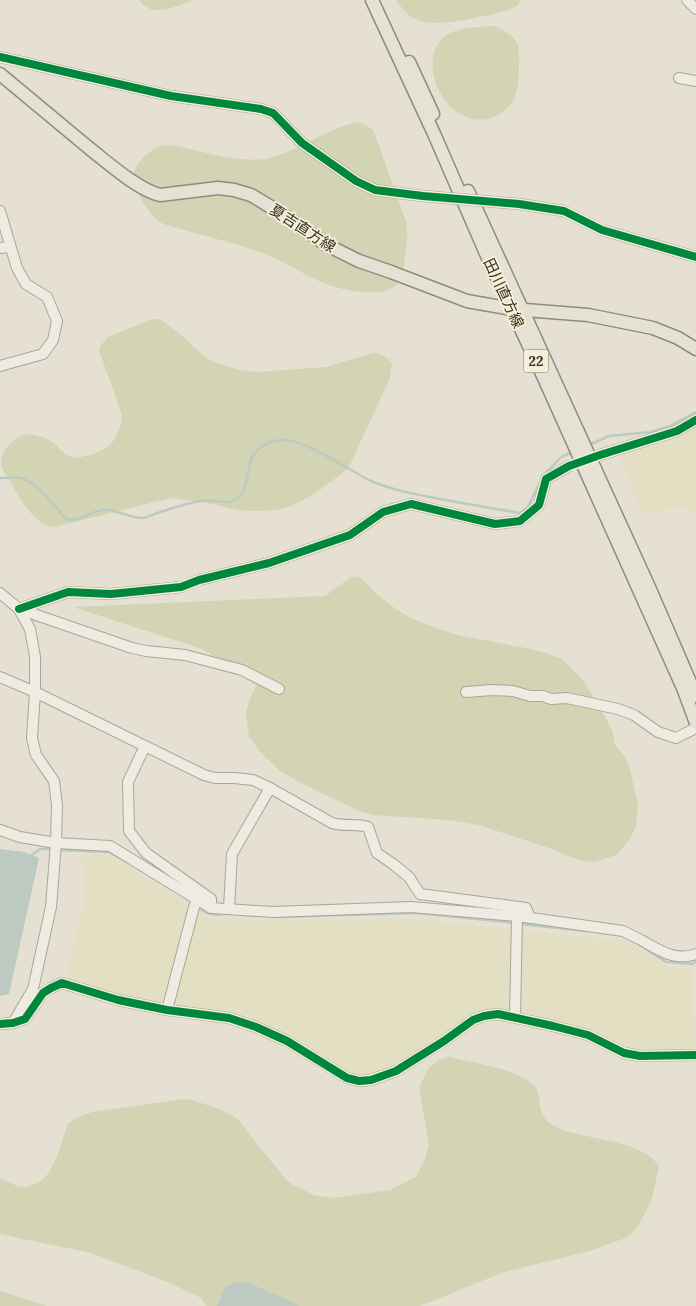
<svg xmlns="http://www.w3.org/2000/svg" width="696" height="1306" viewBox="0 0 696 1306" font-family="Lora,'Noto Sans JP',serif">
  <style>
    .farmland { fill: #e3dfc3 }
    .green { fill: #d2d4b4 }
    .water { fill: #bccac2 }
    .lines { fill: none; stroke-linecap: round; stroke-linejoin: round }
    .stream { stroke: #bccac2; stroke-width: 2.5 }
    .minor-casing { stroke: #aaa599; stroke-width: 12 }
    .major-casing { stroke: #908b80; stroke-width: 15 }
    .minor { stroke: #eeebe2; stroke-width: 10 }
    .major { stroke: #e5e1d4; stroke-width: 12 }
    .minor-bridge-casing { stroke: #aaa599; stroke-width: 12; stroke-linecap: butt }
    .minor-bridge { stroke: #eeebe2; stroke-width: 10 }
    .cycleway-casing { stroke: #f4efd8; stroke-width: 11 }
    .cycleway { stroke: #00873e; stroke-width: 8 }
    .labels { text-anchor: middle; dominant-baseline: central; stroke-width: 4; stroke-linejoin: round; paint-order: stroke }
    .shield { fill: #f4efd8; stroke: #726958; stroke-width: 1 }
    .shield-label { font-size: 14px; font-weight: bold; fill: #3a2f21 }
    .street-label { font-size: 15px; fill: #3a2f21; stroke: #f4efd8 }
  </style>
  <rect width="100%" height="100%" fill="#e5e0d1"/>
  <g class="farmland">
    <polygon points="696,427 696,512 675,508 643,514 619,456 678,438"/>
    <polygon points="107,854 189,903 209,918 239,920 414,919 626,941 668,967 693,969 695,1051 642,1053 625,1049 589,1030 473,1015 399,1064 370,1075 356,1076 345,1071 267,1025 226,1013 142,1000 66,980 86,890 80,855"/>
  </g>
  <g class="green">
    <path d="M139,0H193C180,5 157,16 145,6C142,5 141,2 139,0Z"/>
    <path d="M396,0H520L518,5L510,10C487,15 436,30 415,19C407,15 401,7 396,0Z"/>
    <path d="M495,26C519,38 520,42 519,68C519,79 518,91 513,101C510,106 505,109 502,112C481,129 453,116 441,94C430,76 427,45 450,33C463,27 480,27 495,26Z"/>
    <path d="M359,122L372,129L374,132L406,222C409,237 406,249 404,264C403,271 401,279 396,285C383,299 341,290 326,284C305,276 286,262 265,254C232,242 197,234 163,224C154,218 151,214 145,205C134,188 127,170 146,155C150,151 157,147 162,146C171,144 180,147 189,149C213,154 239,162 264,159C298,153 325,128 359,122Z"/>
    <path d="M152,319H160L180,334L205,357L216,363L239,370L256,372L326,367L373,353C382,353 386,357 392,363L390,378L348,469L317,492L305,499L291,506L276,510L254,511L238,510L207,503L172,498L158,501L55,527C35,526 20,499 11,483C7,477 2,470 1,463C0,455 8,445 14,440C27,430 43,435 56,445C60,449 65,454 71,457C76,459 80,457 86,456C109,451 120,439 122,415L99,350L101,345L108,337Z"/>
    <polygon points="356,576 361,578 379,596 397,610 415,620 457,635 531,649 543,652 562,659 581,678 597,702 612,730 615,745 624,756 630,769 638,804 636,827 628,842 616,855 595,862 583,861 571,857 549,848 479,825 448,820 373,815 361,812 299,782 280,771 261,753 249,737 246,714 249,701 257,684 202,649 73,607 325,596 351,577"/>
    <path d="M448,1057C470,1062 516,1069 532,1083C547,1096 529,1117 561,1129C587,1140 645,1140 659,1167L651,1202L636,1229L628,1237L590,1251L504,1272L420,1306H206L201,1298L170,1283L91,1253L0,1234V1178L17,1186L26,1187L38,1183L48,1174L56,1159L68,1123L76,1118L92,1112L184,1099L192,1100L222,1110L238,1119L265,1154L286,1179L293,1185L314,1195L333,1198L390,1190L416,1177L425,1159L429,1145L419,1087L429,1068L438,1060Z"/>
    <polygon points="0,1291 47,1306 0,1306"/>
  </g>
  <g class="water">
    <polygon points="0,849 24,852 39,858 9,994 0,996"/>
    <polygon points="237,1281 251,1284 298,1305 298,1306 217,1306 225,1287"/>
  </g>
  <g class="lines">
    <g class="stream">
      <polyline points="589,445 609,436 651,432 670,426 696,412"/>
      <polyline points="543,477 545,474 561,457 573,452"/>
      <path d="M0,478C6,478 15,477 21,478C40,484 53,505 66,519C81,522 88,512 102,510C114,508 128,518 142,518C148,518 154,514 160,512C173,508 187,503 200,501C213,498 225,506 237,499C240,497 240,496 242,493C247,485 247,478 249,468C251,452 264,442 280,440C302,437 347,469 369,480C389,489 409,493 430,497C460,503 490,508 520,513L528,507L540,482"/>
      <polyline points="59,850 109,852 128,863"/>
      <polyline points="29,857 40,849 54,849"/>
      <path d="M198,907C207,915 214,915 225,914"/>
      <polyline points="278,917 418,913 514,923"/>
      <polyline points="520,924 586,931"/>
      <polyline points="635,942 666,962 692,964 696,961"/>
    </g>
    <g class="minor-casing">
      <g id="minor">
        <polyline points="687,0 696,9"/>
        <polyline points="0,57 171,96 261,109 273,113 302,143 356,181 375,190 423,196"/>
        <polyline points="679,78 696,81"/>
        <polyline points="519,204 564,211 602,230 696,257"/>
        <polyline points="0,211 17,268 26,284 47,297 57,321 53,340 43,354 0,366"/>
        <polyline points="0,248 10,247"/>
        <polyline points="600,455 677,431 696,420"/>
        <polyline points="0,593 19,609 30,629 35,657 35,692 32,738 36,755 54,781 57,805 56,843 51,907 33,989 13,1023"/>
        <polyline points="19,609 68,592 111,594 181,587 199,580 269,563 350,535 383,512 411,504 495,524 520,521 539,505 546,479 569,466"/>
        <polyline points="19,609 132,648 146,651 185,655 242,670 279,689"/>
        <path d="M0,677L35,692L204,775L215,778H234L253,780L270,788L332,823C344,827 357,823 368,827L377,853L393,864L409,877L420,894L526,908L530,918"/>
        <polyline points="466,692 492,690 513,691 530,696 543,696 551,699 567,698 618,709 634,715 658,732 676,738 696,728"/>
        <polyline points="145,746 128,782 129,831 146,853 211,899 211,908"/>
        <path d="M0,830L20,837L56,843L110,846L211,908L273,912L411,907L517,916L623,931C629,934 635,937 641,940C659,950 675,962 696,954"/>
        <polyline points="229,908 232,854 270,788"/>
        <polyline points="167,1010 194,907 198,899"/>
        <polyline points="515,1017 517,916"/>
        <polyline points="0,1024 13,1023 25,1019 43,993 51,988 62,983 118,1000 167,1010 229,1018 256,1027 287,1041 347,1078 359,1081 371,1080 396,1071 444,1041 473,1020 484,1016 498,1014 553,1026 588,1035 624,1053 640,1056 696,1055"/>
      </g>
    </g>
    <g class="major-casing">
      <g id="major">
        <polyline points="372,0 435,136 491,265 544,378 683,688 696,723"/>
        <polyline points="409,62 433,114"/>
        <path d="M0,74C30,99 59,123 89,148C107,162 138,190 160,195L218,188L234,190L251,195L279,212L327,245L359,261L391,272L467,301L512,309L588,315L653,328L678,338L696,349"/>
        <polyline points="468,191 649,587 696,696"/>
      </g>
    </g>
    <use href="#minor" class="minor"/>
    <use href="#major" class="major"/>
    <g class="minor-bridge-casing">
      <polyline id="minor-bridge" points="423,196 519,204"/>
    </g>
    <use href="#minor-bridge" class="minor-bridge"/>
    <g class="cycleway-casing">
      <g id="cycleway">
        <polyline points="0,57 171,96 261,109 273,113 302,143 356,181 375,190 423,196 519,204 564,211 602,230 696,257"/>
        <polyline points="19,609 68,592 111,594 181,587 199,580 269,563 350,535 383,512 411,504 495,524 520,521 539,505 546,479 569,466 600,455 677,431 696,420"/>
        <polyline points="0,1024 13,1023 25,1019 43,993 51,988 62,983 118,1000 167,1010 229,1018 256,1027 287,1041 347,1078 359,1081 371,1080 396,1071 444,1041 473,1020 484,1016 498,1014 553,1026 588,1035 624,1053 640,1056 696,1055"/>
      </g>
    </g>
    <use href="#cycleway" class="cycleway"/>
  </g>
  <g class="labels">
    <rect class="shield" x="523.5" y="349.5" width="25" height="23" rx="4"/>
    <g class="shield-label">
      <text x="536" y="361">22</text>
    </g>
    <g class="street-label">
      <text transform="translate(303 228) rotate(33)">夏吉直方線</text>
      <text transform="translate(504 293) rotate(65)">田川直方線</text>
    </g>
  </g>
</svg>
